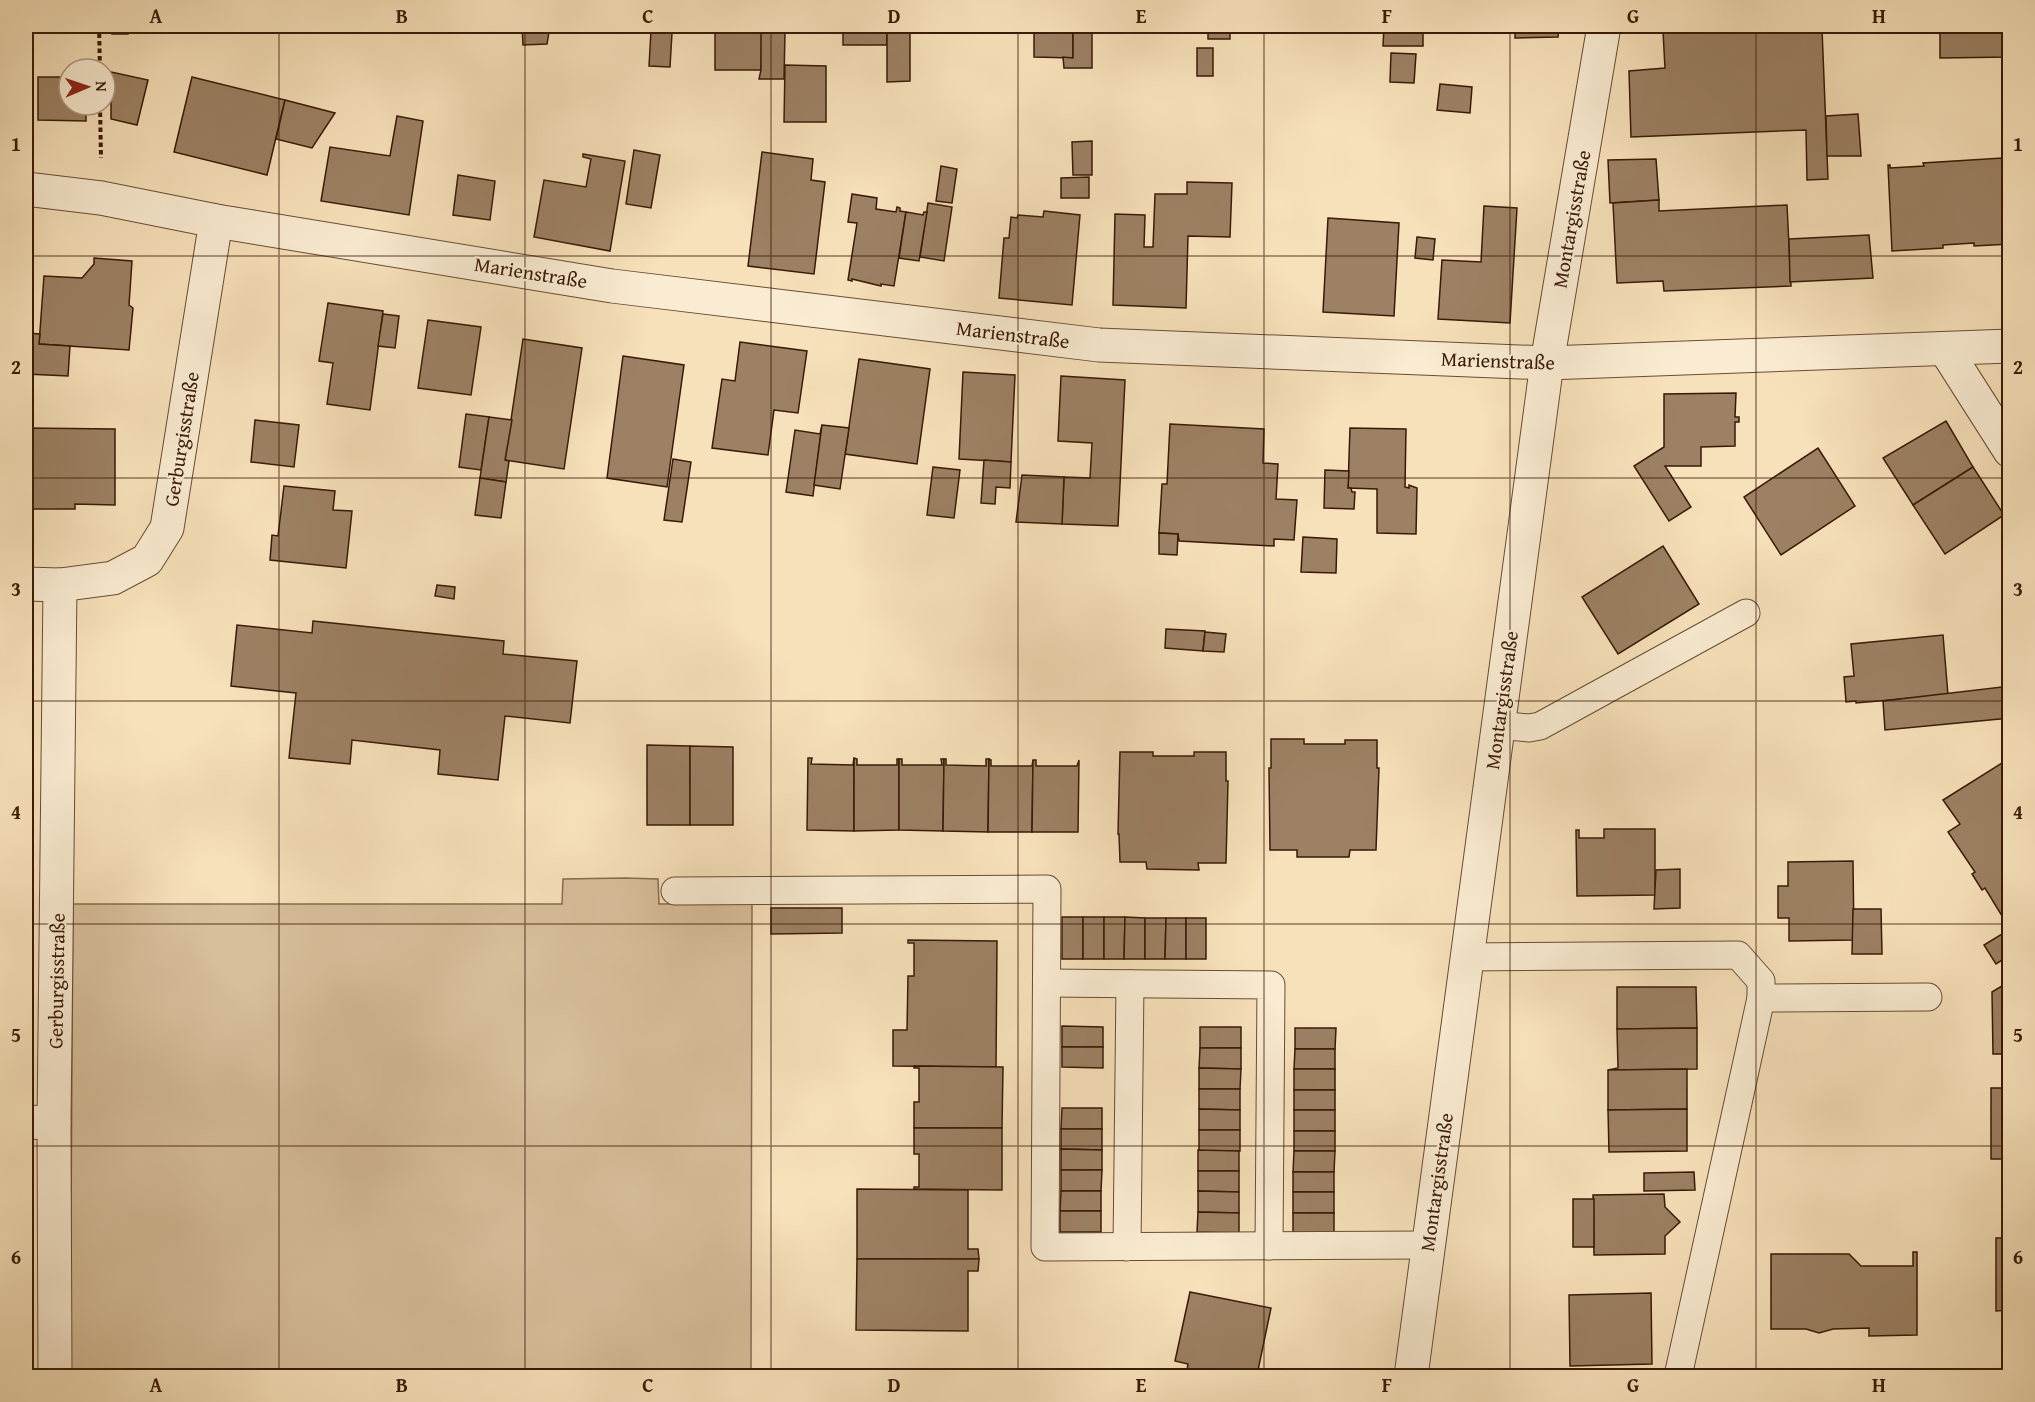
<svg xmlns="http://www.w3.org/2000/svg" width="2035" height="1402" viewBox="0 0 2035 1402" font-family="'Gentium Book Plus',serif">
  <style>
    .green { fill: #d7bf9b; stroke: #886c50; stroke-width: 1.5 }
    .building { fill: #9c8164; stroke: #391a06; stroke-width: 1.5 }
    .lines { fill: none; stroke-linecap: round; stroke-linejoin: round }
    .service-casing { stroke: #684c33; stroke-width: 29 }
    .minor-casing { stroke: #684c33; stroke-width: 35 }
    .path { stroke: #391a06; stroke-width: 4; stroke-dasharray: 4.5 3; stroke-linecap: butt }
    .service { stroke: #faecd2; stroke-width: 27 }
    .minor { stroke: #faecd2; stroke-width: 33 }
    .grid { fill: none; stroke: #391a06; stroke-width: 1.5; stroke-opacity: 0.55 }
    .labels { text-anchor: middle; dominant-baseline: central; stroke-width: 4.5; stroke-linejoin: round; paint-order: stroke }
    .street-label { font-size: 20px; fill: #391a06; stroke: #faecd2 }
    .neatline { fill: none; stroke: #391a06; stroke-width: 2 }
    .grid-label { font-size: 20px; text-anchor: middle; font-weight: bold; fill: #391a06 }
  </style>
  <rect width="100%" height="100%" fill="#f7e1ba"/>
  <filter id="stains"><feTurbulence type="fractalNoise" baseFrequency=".00333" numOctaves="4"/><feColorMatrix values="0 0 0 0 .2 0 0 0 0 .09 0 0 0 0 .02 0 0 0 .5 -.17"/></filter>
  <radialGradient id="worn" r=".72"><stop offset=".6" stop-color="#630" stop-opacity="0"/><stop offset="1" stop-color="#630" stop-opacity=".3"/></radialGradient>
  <polygon class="green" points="625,878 658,879 659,904 752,903 751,1376 70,1376 73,904 562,904 563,879"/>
  <g class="building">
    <polygon points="112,26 129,26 128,34 112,34"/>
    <polygon points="522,26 550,26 547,44 523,45"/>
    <polygon points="651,26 672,26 672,33 651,31"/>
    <polygon points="686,26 762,26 761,70 715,70 715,30 686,30"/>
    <rect x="843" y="26" width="44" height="19"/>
    <polygon points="887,26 910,26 910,81 887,82"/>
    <polygon points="1034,26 1073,26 1073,58 1034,57"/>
    <polygon points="1073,26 1092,26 1092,68 1064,68 1063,57 1073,58"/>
    <rect x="1208" y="26" width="22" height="13"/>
    <polygon points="1384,26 1423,26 1423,46 1383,46"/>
    <polygon points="1515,26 1559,26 1558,37 1515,38"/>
    <polygon points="1664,26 1791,26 1791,30 1822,29 1828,179 1807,180 1806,130 1631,137 1629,71 1665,68 1663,31"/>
    <polygon points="1940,26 2010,26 2010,57 1940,58"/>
    <polygon points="651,31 672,33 670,67 649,66"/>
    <polygon points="761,31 785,31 784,79 759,79 761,70"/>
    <rect x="1197" y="48" width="16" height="28"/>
    <polygon points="1391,53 1416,54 1414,83 1390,82"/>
    <polygon points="785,65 826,66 826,122 784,122"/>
    <polygon points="111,72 148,80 137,125 111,119"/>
    <polygon points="38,77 69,77 69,105 86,105 86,121 38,120"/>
    <polygon points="192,77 285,100 267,175 174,152"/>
    <polygon points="1440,84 1472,87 1470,113 1437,110"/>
    <polygon points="285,100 335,113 312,148 276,139"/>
    <polygon points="1858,114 1861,156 1827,156 1826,116"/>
    <polygon points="397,116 423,121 409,215 321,201 330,147 390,156"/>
    <polygon points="1092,141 1092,175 1073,175 1072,142"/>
    <polygon points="634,150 660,155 651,208 626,204"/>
    <polygon points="762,152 813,159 811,180 825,182 814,274 748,266"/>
    <polygon points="583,154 625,161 610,251 534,237 544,180 586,187 591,159 583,157"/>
    <polygon points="2002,158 2002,161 2010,161 2010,244 1974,246 1974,243 1943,245 1943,248 1892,251 1888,165 1890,165 1890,168 1924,166 1923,163"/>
    <polygon points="1656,159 1659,200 1610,203 1608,160"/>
    <polygon points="941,166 957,169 952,203 936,201"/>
    <polygon points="458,175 495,181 490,220 453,215"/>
    <polygon points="1089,177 1089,198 1061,198 1061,178"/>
    <polygon points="1187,182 1232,183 1230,237 1188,236 1186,308 1113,305 1115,214 1145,215 1144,247 1153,247 1155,194 1187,194"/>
    <polygon points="852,194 877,198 876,209 896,212 897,207 900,208 900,211 906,212 894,286 881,284 881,286 852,279 852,281 848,280 857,223 848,222"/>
    <polygon points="1659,200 1659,211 1787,205 1791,286 1664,291 1663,281 1617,283 1613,203"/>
    <polygon points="928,203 952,207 944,261 920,257"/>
    <polygon points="1484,206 1517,208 1510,323 1438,319 1442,260 1481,262"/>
    <polygon points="1044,211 1080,215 1072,305 999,298 1004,238 1009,238 1011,217 1017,218 1018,215 1043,217"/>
    <polygon points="906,212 923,215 924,212 927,212 919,261 899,258"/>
    <polygon points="1328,218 1399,223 1394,316 1323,312"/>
    <polygon points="1869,235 1873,278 1790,282 1789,239"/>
    <polygon points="1417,237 1435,239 1433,260 1415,258"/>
    <polygon points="94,258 132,261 129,305 133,308 129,350 39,344 44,276 82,278 94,264"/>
    <polygon points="328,303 383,311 370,410 327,404 333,363 319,361"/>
    <polygon points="383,314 399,316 395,348 378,346"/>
    <polygon points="428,320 481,327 471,395 418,388"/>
    <polygon points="26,333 40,334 39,344 70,346 68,376 26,374"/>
    <polygon points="523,339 582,348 564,469 505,460"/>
    <polygon points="740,342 807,351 798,413 774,410 768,455 712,448 722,379 735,381"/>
    <polygon points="623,356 684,365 667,487 607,478"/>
    <polygon points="859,359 930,369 917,464 845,454"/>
    <polygon points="963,372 1015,375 1011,462 959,459"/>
    <polygon points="1061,376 1125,380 1118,526 1062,524 1064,477 1090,478 1092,443 1058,441"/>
    <polygon points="1736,393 1735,417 1739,417 1739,422 1735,422 1735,446 1701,447 1701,466 1665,466 1691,507 1669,521 1634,466 1664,447 1664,394"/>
    <polygon points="466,414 489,417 481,470 459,467"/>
    <polygon points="489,417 512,420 505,460 509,461 506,482 480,478"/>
    <polygon points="255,420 299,425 294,467 251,462"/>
    <polygon points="1946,421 1973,467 1913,505 1883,458"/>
    <polygon points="1170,424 1264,429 1263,463 1278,464 1276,499 1297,500 1294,540 1274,539 1274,546 1179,541 1178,534 1159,533 1162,484 1167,484"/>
    <polygon points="822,425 813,496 786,492 795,430 820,434"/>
    <polygon points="822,425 849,428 840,489 814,485"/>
    <polygon points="26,428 115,429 115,505 75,504 75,509 26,509"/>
    <polygon points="1350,428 1406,429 1405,487 1409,488 1409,485 1417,488 1416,534 1377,533 1377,489 1348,488"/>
    <polygon points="1818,448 1855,506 1781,555 1744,497"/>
    <polygon points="673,459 691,462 682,522 664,520"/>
    <polygon points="984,460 1011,462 1010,488 996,487 995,504 981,503"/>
    <polygon points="933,467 960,470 954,518 927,515"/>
    <polygon points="1973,467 2004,515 1945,554 1913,505"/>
    <polygon points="1325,470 1349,471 1348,488 1351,488 1352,492 1355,492 1354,509 1324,508"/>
    <polygon points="1022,475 1064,477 1062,524 1016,522"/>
    <polygon points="480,478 506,482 501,518 475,515"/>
    <polygon points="284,486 335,491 333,510 352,511 346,568 270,560 272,535 278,536"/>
    <polygon points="1159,533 1178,534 1177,555 1159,554"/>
    <polygon points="1303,537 1337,539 1336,573 1301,572"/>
    <polygon points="1663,546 1699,604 1618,654 1582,597"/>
    <polygon points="437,585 455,587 454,599 435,596"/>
    <polygon points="313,621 504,641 503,654 577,661 570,723 505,716 498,780 438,774 440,750 352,740 350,764 289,758 296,693 231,686 237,625 312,633"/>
    <polygon points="1166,629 1205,631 1203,651 1165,648"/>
    <polygon points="1205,632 1226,634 1224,652 1203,651"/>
    <polygon points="1943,635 1948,695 1856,703 1856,701 1846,702 1844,677 1854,676 1851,644"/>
    <polygon points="2002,687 2010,699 2010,718 1885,730 1883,701"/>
    <polygon points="1271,739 1304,739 1304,744 1345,744 1345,740 1377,740 1377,768 1379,768 1376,850 1350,850 1349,857 1297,857 1297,850 1270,850 1269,768 1271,768"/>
    <polygon points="647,745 690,746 690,825 647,825"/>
    <polygon points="690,746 733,747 733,825 690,825"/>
    <polygon points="1120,752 1153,752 1153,756 1194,756 1194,752 1226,752 1226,781 1228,781 1226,863 1198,863 1199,870 1147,869 1146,862 1120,862 1119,834 1118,834"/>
    <polygon points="808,758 812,758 811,764 853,765 854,758 854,831 807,830"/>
    <polygon points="854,758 857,759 857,765 897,765 897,759 899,759 899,830 854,831"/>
    <polygon points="2010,758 2010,929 1985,888 1982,890 1972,874 1975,872 1948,832 1960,824 1943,800"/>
    <polygon points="899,759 902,759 902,765 942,765 941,759 944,759 943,831 899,830"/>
    <polygon points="944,759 946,759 946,765 986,766 986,759 989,759 988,832 943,831"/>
    <polygon points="989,759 991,760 991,766 1032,766 1033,760 1032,832 988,832"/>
    <polygon points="1033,760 1036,760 1036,766 1077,766 1079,760 1078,832 1032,832"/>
    <polygon points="1604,829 1655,829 1655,895 1577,896 1576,830 1579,830 1579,838 1604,838"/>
    <polygon points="1853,861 1854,940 1789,941 1789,918 1778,918 1778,886 1788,886 1788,862"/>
    <polygon points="1680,869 1680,908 1654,909 1656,870"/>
    <polygon points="771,908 842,908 842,933 771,934"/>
    <polygon points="1853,909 1881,909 1882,954 1852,954"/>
    <rect x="1062" y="917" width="21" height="42"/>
    <rect x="1083" y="917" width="21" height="42"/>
    <polygon points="1104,917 1125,917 1124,959 1104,959"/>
    <polygon points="1125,917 1145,918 1145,959 1124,959"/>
    <polygon points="1145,918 1166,918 1165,959 1145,959"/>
    <polygon points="1166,918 1186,918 1186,959 1165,959"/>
    <rect x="1186" y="918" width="20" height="41"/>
    <polygon points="2010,929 2010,955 1996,964 1984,945"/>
    <polygon points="908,940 997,941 996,1067 893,1066 893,1030 907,1030 908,976 914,976 914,943 908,943"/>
    <polygon points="2010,981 2010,1054 1993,1054 1992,992"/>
    <polygon points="1617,987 1696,987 1697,1028 1617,1029"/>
    <polygon points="1062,1026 1103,1027 1103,1047 1062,1047"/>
    <rect x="1200" y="1027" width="41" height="21"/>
    <polygon points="1295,1028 1336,1028 1335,1049 1295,1049"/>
    <polygon points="1697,1028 1697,1069 1608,1070 1618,1068 1617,1029"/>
    <polygon points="1062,1047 1103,1047 1103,1068 1062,1067"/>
    <polygon points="1200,1048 1241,1048 1241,1069 1199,1068"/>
    <polygon points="1295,1049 1335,1049 1335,1069 1294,1069"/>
    <polygon points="914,1066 1003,1067 1002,1128 914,1128 914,1102 919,1102 919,1068 914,1068"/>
    <polygon points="1199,1068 1241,1069 1240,1089 1199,1089"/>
    <rect x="1294" y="1069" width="41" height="21"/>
    <polygon points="1687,1069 1687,1109 1608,1110 1608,1070"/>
    <rect x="1991" y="1088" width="19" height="71"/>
    <polygon points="1199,1089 1240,1089 1240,1110 1199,1109"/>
    <rect x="1294" y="1090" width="41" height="20"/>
    <polygon points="1062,1108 1102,1108 1102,1129 1061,1129"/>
    <polygon points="1199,1109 1240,1110 1240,1130 1199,1130"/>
    <polygon points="1687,1109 1687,1151 1609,1152 1608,1110"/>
    <rect x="1294" y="1110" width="41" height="21"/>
    <polygon points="914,1128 1002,1128 1002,1190 914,1189 914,1187 919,1187 919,1154 914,1154"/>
    <polygon points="1061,1129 1102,1129 1102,1150 1061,1149"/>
    <rect x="1199" y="1130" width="41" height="21"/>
    <rect x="1294" y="1131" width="41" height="20"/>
    <polygon points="1061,1149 1102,1150 1102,1170 1061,1170"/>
    <polygon points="1198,1150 1239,1151 1239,1171 1198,1171"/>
    <polygon points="1294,1151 1335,1151 1334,1172 1293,1172"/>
    <polygon points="1061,1170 1102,1170 1101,1191 1061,1191"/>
    <polygon points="1198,1171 1239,1171 1239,1192 1198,1191"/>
    <rect x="1293" y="1172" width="41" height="20"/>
    <polygon points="1694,1172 1695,1190 1644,1191 1644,1173"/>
    <polygon points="857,1189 968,1190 968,1249 978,1249 979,1259 857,1259"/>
    <polygon points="1061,1191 1101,1191 1101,1211 1060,1211"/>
    <polygon points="1198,1191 1239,1192 1239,1213 1198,1212"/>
    <rect x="1293" y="1192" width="41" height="21"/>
    <polygon points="1664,1194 1665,1207 1680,1222 1665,1236 1665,1254 1594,1255 1593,1195"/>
    <rect x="1573" y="1199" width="21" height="48"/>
    <rect x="1060" y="1211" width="41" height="21"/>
    <polygon points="1198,1212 1239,1213 1239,1233 1197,1232"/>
    <polygon points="1293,1213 1334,1213 1334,1234 1293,1233"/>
    <polygon points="1996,1238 2010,1238 2010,1310 1996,1311"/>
    <polygon points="1913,1252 1917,1252 1917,1335 1869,1336 1869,1328 1833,1329 1819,1333 1806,1329 1771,1329 1771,1254 1849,1254 1861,1266 1913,1266"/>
    <polygon points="857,1259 979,1259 978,1271 968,1271 968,1331 856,1330"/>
    <polygon points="1190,1292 1271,1308 1257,1375 1262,1376 1186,1376 1188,1364 1175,1361"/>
    <polygon points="1651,1293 1652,1364 1570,1366 1569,1295"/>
  </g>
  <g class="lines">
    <g class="service-casing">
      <g id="service">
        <polyline points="1498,725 1529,728 1540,726 1746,613"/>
        <polyline points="675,891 1047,889 1045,1247 1427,1245"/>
        <polyline points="1466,957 1738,955 1761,981 1761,998 1928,997"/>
        <polyline points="1047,983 1271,985 1269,1246"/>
        <polyline points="1127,1247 1130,984"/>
        <polyline points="1678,1376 1761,998"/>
      </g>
    </g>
    <g class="minor-casing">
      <g id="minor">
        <polyline points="26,189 101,198 216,221 612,286 1099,345 1547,363 2010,346"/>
        <polyline points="1945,349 2010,451"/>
        <polyline points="26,584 60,585 113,578 147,560 167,528 216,221"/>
        <polyline points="26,1122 54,1123"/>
        <polyline points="55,1376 54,1123 60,585"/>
        <polyline points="1411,1376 1547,363 1604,26"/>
      </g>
    </g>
    <g class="path">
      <polyline points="99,26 100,69"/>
      <polyline points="100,105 101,158"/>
    </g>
    <use href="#service" class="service"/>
    <use href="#minor" class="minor"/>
  </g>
  <path class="grid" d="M279,26V1376M525,26V1376M771,26V1376M1018,26V1376M1264,26V1376M1510,26V1376M1756,26V1376M26,256H2010M26,478H2010M26,701H2010M26,924H2010M26,1146H2010"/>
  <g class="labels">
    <g class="street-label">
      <text transform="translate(1571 219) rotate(-80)">Montargisstraße</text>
      <text transform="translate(531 272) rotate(9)">Marienstraße</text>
      <text transform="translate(1013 334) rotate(7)">Marienstraße</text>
      <text transform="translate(1498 360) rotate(2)">Marienstraße</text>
      <text transform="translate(181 439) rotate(-81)">Gerburgisstraße</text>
      <text transform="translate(1501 700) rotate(-82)">Montargisstraße</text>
      <text transform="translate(56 981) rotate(-89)">Gerburgisstraße</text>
      <text transform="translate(1436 1182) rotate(-82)">Montargisstraße</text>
    </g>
  </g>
  <rect width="2035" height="1402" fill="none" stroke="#f7e1ba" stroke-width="66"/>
  <g transform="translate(87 87) rotate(88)"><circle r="28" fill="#faecd2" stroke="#ad9880" stroke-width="1.5"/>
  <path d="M0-4.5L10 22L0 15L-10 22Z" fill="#8f2418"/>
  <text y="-9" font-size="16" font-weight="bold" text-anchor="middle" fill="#391a06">N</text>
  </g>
  <rect x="33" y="33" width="1969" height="1336" class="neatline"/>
  <g class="grid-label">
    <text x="156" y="23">A</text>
    <text x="402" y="23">B</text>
    <text x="648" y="23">C</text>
    <text x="894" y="23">D</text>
    <text x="1141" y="23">E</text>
    <text x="1387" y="23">F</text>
    <text x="1633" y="23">G</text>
    <text x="1879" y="23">H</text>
    <text x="16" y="151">1</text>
    <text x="2018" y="151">1</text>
    <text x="16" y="374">2</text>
    <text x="2018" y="374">2</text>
    <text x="16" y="596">3</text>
    <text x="2018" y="596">3</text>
    <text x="16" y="819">4</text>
    <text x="2018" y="819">4</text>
    <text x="16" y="1042">5</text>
    <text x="2018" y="1042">5</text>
    <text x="16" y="1264">6</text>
    <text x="2018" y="1264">6</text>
    <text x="156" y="1392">A</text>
    <text x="402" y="1392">B</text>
    <text x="648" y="1392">C</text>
    <text x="894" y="1392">D</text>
    <text x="1141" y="1392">E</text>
    <text x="1387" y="1392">F</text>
    <text x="1633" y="1392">G</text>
    <text x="1879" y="1392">H</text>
  </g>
  <rect width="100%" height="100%" filter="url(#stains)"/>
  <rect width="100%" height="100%" fill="url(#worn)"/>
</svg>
